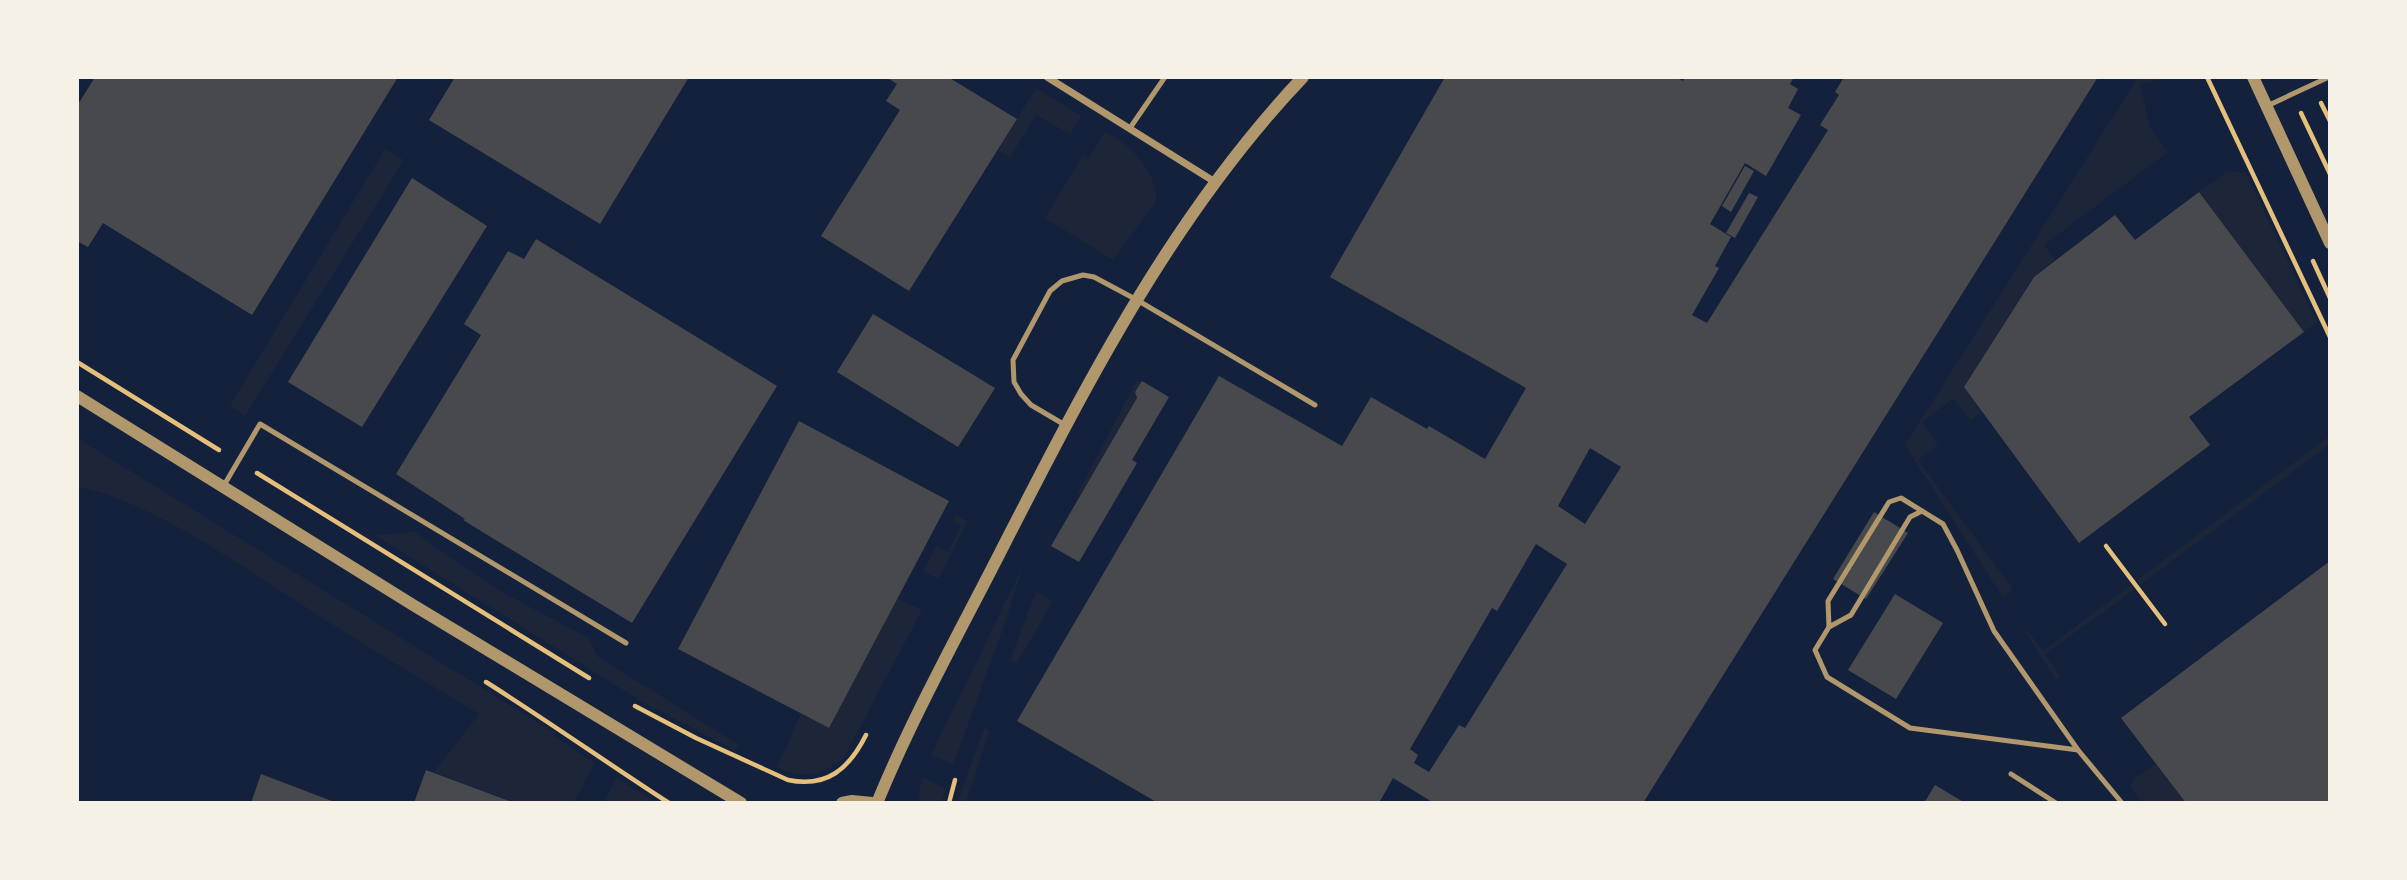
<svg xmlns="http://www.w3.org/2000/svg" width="2407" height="880" viewBox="0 0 2407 880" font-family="Inter,sans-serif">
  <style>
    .green { fill: #1d2539 }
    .building { fill: #48494c; fill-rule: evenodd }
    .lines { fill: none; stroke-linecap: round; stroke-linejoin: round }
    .path { stroke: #e5c07b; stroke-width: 4.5 }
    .service { stroke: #b1986c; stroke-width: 5 }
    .minor { stroke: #b1986c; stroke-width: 7 }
    .tertiary { stroke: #b1986c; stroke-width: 12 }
  </style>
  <rect width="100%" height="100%" fill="#14213d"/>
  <g class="green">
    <polygon points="2138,77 2171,77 2140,84 2150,127 2168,152 2044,245 2055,260 2033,277 1964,387 1981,411 1971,421 1953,399 1922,422 1938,445 1918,460 2013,589 2006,596 2002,596 1905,445"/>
    <polygon points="1036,88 1082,116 1070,134 1036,115 1010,158 998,150"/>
    <path d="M1105,131C1133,148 1153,166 1157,200L1113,260L1045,218L1083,155L1089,158Z"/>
    <polygon points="385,149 404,160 245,416 230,406"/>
    <polygon points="2227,172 2246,173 2317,322 2304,332 2199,192"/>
    <polygon points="1142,381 1135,392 1137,398 1081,495 1078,493 1136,382"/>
    <polygon points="2330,436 2330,444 2140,585 2137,580"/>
    <path d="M77,438L555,733L554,736L594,763L574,803H516L434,772L479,714C413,675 348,635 284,593C219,552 153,504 77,486Z"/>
    <polygon points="956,514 967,522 938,579 923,571 936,546 948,552 961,526 953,520"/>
    <polygon points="352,521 376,535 414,532 500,591 589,638 597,656 739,745 736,751 639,700"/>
    <polygon points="1023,566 1004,626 953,765 931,755"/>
    <polygon points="2131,585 2134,590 2045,654 2061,677 2056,680 2025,631 2027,630 2043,651"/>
    <polygon points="1036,592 1053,601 1017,663 1010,660"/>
    <path d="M898,598L922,610L843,759C822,775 800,780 777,767L801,714L829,728Z"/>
    <polygon points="984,728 989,732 966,803 957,803"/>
    <polygon points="2156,763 2186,803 2143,803 2136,795 2131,786 2134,779"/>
    <polygon points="922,777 946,789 941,803 920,803 919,792"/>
    <polygon points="616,778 658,803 603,803"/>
  </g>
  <g class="building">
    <polygon points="95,77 398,77 252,315 103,223 88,247 77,241 77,106"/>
    <polygon points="455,77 689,77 600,224 429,120"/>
    <polygon points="886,77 948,77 1017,119 909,291 821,236 900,110 886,101 897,84"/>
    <path d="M1445,77H1676L1683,81L1685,77H1794L1790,84L1798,89L1788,108L1801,115L1766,176L1745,163L1710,224L1731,237L1715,266L1719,268L1692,315L1707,323L1828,130L1820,125L1839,95L1835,92L1844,77H2098L1643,803H1434L1393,778L1379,803H1158L1017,721L1219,376L1342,446L1371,397L1427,429L1429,426L1485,459L1526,388L1330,277ZM1590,448L1621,467L1585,524L1558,506ZM1536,544L1567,564L1465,728L1459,725L1429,772L1414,763L1418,755L1410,749L1492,608L1497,611Z"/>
    <polygon points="1745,166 1754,171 1731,212 1722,206"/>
    <polygon points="412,178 487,226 362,427 288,382"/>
    <polygon points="2199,192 2304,332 2189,417 2210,445 2079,543 1964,387 2034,277 2115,215 2135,240"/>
    <polygon points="1749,193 1758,197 1735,238 1726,233"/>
    <polygon points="536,239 777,386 632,623 463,520 465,519 396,474 481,335 464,324 508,251 524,259"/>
    <polygon points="873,314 995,388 958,447 837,372"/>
    <polygon points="1142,381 1169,397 1132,460 1137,463 1079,562 1051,546 1137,398 1135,392"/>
    <polygon points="799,421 949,501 829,728 678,649"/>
    <polygon points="1874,512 1908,533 1866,599 1833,579"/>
    <polygon points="2330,561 2330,803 2186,803 2121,718"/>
    <polygon points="1895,594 1943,623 1896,699 1848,670"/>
    <polygon points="426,770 515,803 414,803"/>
    <polygon points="261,774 337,803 251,803"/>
    <polygon points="1935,785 1965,803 1924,803"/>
  </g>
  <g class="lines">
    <g class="path">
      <polyline points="2207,77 2330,337"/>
      <polyline points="2321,103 2330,121"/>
      <polyline points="2301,113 2330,174"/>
      <polyline points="2313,261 2330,298"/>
      <polyline points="77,362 219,450"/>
      <polyline points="257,473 589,678"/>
      <polyline points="2106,546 2165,624"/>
      <path d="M486,682C548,721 607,763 669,803"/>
      <path d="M635,706L696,738L788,780C827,788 849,769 866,735"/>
      <polyline points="949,803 955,780"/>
    </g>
    <g class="service">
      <polyline points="2267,106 2329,77"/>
      <polyline points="1130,128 1165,77"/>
      <polyline points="1065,425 1031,405 1021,394 1014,382 1013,360 1050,291 1062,281 1083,275 1094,277 1137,300 1315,405"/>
      <polyline points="223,487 260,424 626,643"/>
      <polyline points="1922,511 1910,517 1851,615 1829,627 1815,650 1827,677 1910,728 2078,750"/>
      <polyline points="1829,627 1828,601 1889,502 1901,498 1943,524 1957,550 1994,631 2078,750 2122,803"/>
      <polyline points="2011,774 2056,803"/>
    </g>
    <polyline class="minor" points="1047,77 1215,182"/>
    <g class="tertiary">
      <polyline points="2253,77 2330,243"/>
      <polyline points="77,396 413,605 741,803"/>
      <polyline points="842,803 852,801 872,803"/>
      <path d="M877,803C914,713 962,628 1006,541C1090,377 1175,212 1303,77"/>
    </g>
  </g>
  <rect width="2407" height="880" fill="none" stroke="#f6f1e7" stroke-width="158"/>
</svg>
